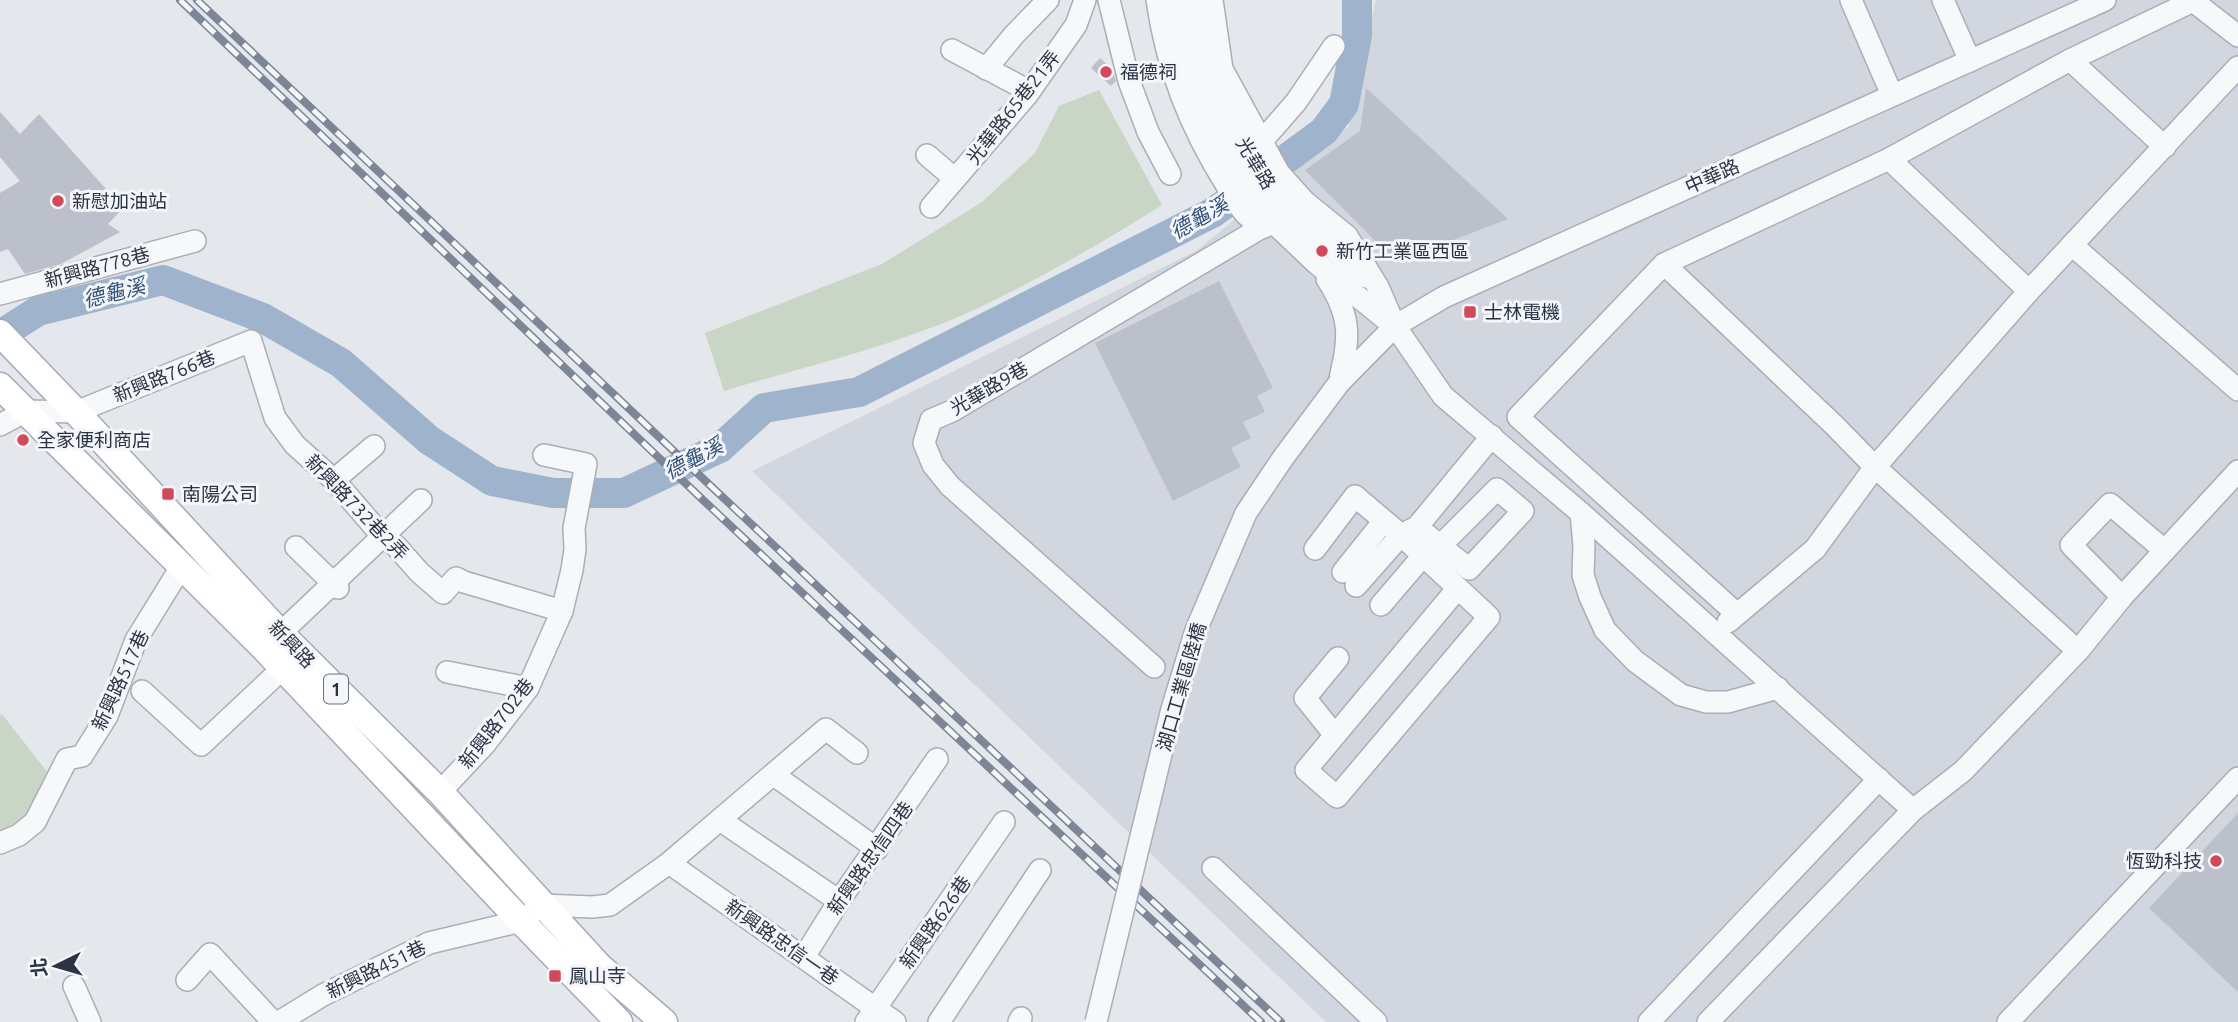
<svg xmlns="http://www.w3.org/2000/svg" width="2238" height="1022" viewBox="0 0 2238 1022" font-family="Ubuntu,'Noto Sans TC',sans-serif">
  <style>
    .built { fill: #d2d6de }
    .green { fill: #c9d6c5 }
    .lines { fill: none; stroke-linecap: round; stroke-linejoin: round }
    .river { stroke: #9fb4cc; stroke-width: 30 }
    .building { fill: #bbc0ca }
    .minor-casing { stroke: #a9aeb7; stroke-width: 24 }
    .major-casing { stroke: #a3abb8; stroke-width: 29 }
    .minor { stroke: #f7f8fa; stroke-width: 21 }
    .major { stroke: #fff; stroke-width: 26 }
    .rail-casing { stroke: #7d8696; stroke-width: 8 }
    .rail { stroke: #f4f6f9; stroke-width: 5; stroke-dasharray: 16; stroke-linecap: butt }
    .minor-bridge-casing { stroke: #a9aeb7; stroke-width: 24; stroke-linecap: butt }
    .minor-bridge { stroke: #f7f8fa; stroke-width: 21 }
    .poi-dot { fill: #d1495b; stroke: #f4f6f9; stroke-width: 2.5 }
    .labels { text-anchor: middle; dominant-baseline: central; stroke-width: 6; stroke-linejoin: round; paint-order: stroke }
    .shield { fill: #f4f6f9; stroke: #676e7b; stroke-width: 2 }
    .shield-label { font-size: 18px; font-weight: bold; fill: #2b3445 }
    .poi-label { font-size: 19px; fill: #2b3445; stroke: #f4f6f9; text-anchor: start }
    .street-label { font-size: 19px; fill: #2b3445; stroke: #f4f6f9 }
    .water-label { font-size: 21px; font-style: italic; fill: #34527a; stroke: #f4f6f9 }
  </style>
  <rect width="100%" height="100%" fill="#e4e7ec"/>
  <polygon class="built" points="1376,0 2238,0 2238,1022 1326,1022 752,471 1196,251 1348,127"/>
  <g class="green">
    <path d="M1099,90L1162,205C1102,243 1041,278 976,309C898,345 807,366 724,391L705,333L882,264L982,202L1035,153L1059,106Z"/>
    <polygon points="2,714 55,782 0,845 0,716"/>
  </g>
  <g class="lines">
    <polyline class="river" points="0,335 38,311 163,280 263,318 341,363 429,440 492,481 553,493 624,493 720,448 764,408 859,392 1214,212 1324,131 1344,104 1357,35 1357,0"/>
  </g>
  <g class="building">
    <polygon points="1100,58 1112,69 1116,81 1111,86 1091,68"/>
    <polygon points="1366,88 1508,219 1396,262 1305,170 1360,131"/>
    <polygon points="0,112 20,134 39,114 123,208 108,224 120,232 61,264 25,274 8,249 0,252 0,193 20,181 0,157"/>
    <polygon points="1219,281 1273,388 1257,396 1265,412 1243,422 1251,438 1231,448 1241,467 1173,501 1095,343"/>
    <polygon points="2238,813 2238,992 2149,908"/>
  </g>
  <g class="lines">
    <g class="minor-casing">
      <g id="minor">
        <polyline points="1109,0 1129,81 1148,132 1170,174"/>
        <path d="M1157,0C1167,69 1190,127 1227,186C1234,196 1241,213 1253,220C1260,223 1267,223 1274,223"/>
        <polyline points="1174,0 1190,74 1237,169 1274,223 1316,263 1393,325"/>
        <polyline points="1194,0 1208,76 1261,178 1291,215 1366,277"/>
        <polyline points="1212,0 1222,69 1279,173 1305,202 1347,236 1378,287 1395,326 1443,396 1581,513 1913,810 1708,1022"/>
        <polyline points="1851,0 1892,95"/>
        <polyline points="1943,0 1970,61"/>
        <polyline points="952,50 1029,91"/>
        <polyline points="2070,60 2193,1 2238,36"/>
        <polyline points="986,69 1014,35 1048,0"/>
        <polyline points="1255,149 1296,102 1334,46"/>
        <polyline points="927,155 955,179"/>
        <polyline points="1889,159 2029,291"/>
        <polyline points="931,207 1027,95 1076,25 1085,0"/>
        <polyline points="2072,245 2238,390"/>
        <polyline points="1664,264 1834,425 1875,467 2078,651"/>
        <path d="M1327,279C1353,319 1349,339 1339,383"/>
        <polyline points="0,294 195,241"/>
        <polyline points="1339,383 1395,326 1444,297 2105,0"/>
        <polyline points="0,425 26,411 76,412 251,341 275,418 295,445 334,480 383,537 396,546 419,572 443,593 456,578 464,582 562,611"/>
        <polyline points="334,480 374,446"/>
        <polyline points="1581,513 1584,546 1583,575 1590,597 1605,630 1635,661 1681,695 1706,702 1728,702 1778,688"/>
        <polyline points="1417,527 1469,569 1523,511 1497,489 1440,546"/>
        <polyline points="296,547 338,588"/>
        <polyline points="1315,549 1355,496 1401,535 1489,617 1337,797 1306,770 1458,588"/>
        <polyline points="1343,572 1383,522"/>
        <polyline points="1356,586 1401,535 1417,527 1492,436"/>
        <polyline points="2122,597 2071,545 2110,504 2164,550"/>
        <polyline points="1381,605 1422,557"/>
        <polyline points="1737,614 1518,417 1664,264 1889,159 2070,60 2165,147"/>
        <polyline points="1728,622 1815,549 1875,467 2029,291 2238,67"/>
        <polyline points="269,644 421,500"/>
        <polyline points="1154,667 950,486 933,465 924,443 931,420 952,411 1259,229 1274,223"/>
        <polyline points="447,672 528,688"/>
        <polyline points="142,691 201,745 283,668"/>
        <polyline points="1334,734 1305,698 1338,658"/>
        <polyline points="774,775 877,849"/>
        <polyline points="440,792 485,744 528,688 562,611 572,570 575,549 574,528 586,464 544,455"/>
        <polyline points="1913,810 1963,771 2078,651 2122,597 2238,471"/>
        <polyline points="720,820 839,901"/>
        <polyline points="0,843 19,835 35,822 67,759 82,756 107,716 136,640 181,567"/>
        <polyline points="669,863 895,1022"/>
        <polyline points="1213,868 1376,1022"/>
        <polyline points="804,957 839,901 937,759"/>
        <polyline points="187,980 210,954 273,1022"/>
        <polyline points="74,986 90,1022"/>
        <polyline points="279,1022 323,995 429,943 521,921 542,905 592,907 610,905 669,863 826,729 857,753"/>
        <polyline points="866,1022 1004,822"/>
        <polyline points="939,1022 1040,870"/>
        <polyline points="1019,1022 1021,1018"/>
        <polyline points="1649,1022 1879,779"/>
        <polyline points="2008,1022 2238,778"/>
      </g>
    </g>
    <g class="major-casing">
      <g id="major">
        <polyline points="0,333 76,412 281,634 440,792 599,966 664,1022"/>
        <polyline points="0,386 264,648 521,921 619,1022"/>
      </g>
    </g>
    <use href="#minor" class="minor"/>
    <use href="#major" class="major"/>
    <g class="rail-casing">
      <g id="rail">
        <polyline points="180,0 703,500 1261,1022"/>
        <polyline points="197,0 714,489 1281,1022"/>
      </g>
    </g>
    <use href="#rail" class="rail"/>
    <g class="minor-bridge-casing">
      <polyline id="minor-bridge" points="1096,1022 1172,709 1196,630 1246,513 1283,458 1339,383"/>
    </g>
    <use href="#minor-bridge" class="minor-bridge"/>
  </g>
  <g class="poi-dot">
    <circle cx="1106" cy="72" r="7"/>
    <circle cx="58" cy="201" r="7"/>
    <circle cx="1322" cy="251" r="7"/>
    <rect x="1463" y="305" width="14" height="14" rx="3.5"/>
    <circle cx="23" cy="440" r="7"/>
    <rect x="161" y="487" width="14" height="14" rx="3.5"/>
    <circle cx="2216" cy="861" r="7"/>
    <rect x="548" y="969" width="14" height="14" rx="3.5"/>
  </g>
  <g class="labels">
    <rect class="shield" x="324" y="674.5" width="24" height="29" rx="5"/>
    <g class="shield-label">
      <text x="336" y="689">1</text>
    </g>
    <g class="poi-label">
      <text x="1120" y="72">福德祠</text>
      <text x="72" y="201">新慰加油站</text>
      <text x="1336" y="251">新竹工業區西區</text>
      <text x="1484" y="312">士林電機</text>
      <text x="37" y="440">全家便利商店</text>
      <text x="182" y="494">南陽公司</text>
      <text x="2202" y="861" text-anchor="end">恆勁科技</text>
      <text x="569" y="976">鳳山寺</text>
    </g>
    <g class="street-label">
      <text transform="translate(1013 107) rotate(-52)">光華路65巷21弄</text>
      <text transform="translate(1256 163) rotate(59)">光華路</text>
      <text transform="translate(1712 176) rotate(-24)">中華路</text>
      <text transform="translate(97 267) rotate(-15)">新興路778巷</text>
      <text transform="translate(164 376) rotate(-22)">新興路766巷</text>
      <text transform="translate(989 388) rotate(-30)">光華路9巷</text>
      <text transform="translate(357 507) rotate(46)">新興路732巷2弄</text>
      <text transform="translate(292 644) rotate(46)">新興路</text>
      <text transform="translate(120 680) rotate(-65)">新興路517巷</text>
      <text transform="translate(1181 687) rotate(-74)">湖口工業區陸橋</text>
      <text transform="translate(496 723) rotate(-52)">新興路702巷</text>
      <text transform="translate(870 858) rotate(-55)">新興路忠信四巷</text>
      <text transform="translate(935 922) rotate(-55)">新興路626巷</text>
      <text transform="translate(782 942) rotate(35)">新興路忠信一巷</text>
      <text transform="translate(376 969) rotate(-26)">新興路451巷</text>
    </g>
    <g class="water-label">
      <text transform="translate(1199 217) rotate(-30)">德龜溪</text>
      <text transform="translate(114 292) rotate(-14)">德龜溪</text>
      <text transform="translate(693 458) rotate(-28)">德龜溪</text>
    </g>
  </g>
  <g transform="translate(56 966) rotate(265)" stroke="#f4f6f9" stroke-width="5" paint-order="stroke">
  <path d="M0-5L12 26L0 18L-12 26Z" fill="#2b3445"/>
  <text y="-10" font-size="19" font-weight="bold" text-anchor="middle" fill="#2b3445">北</text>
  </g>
</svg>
